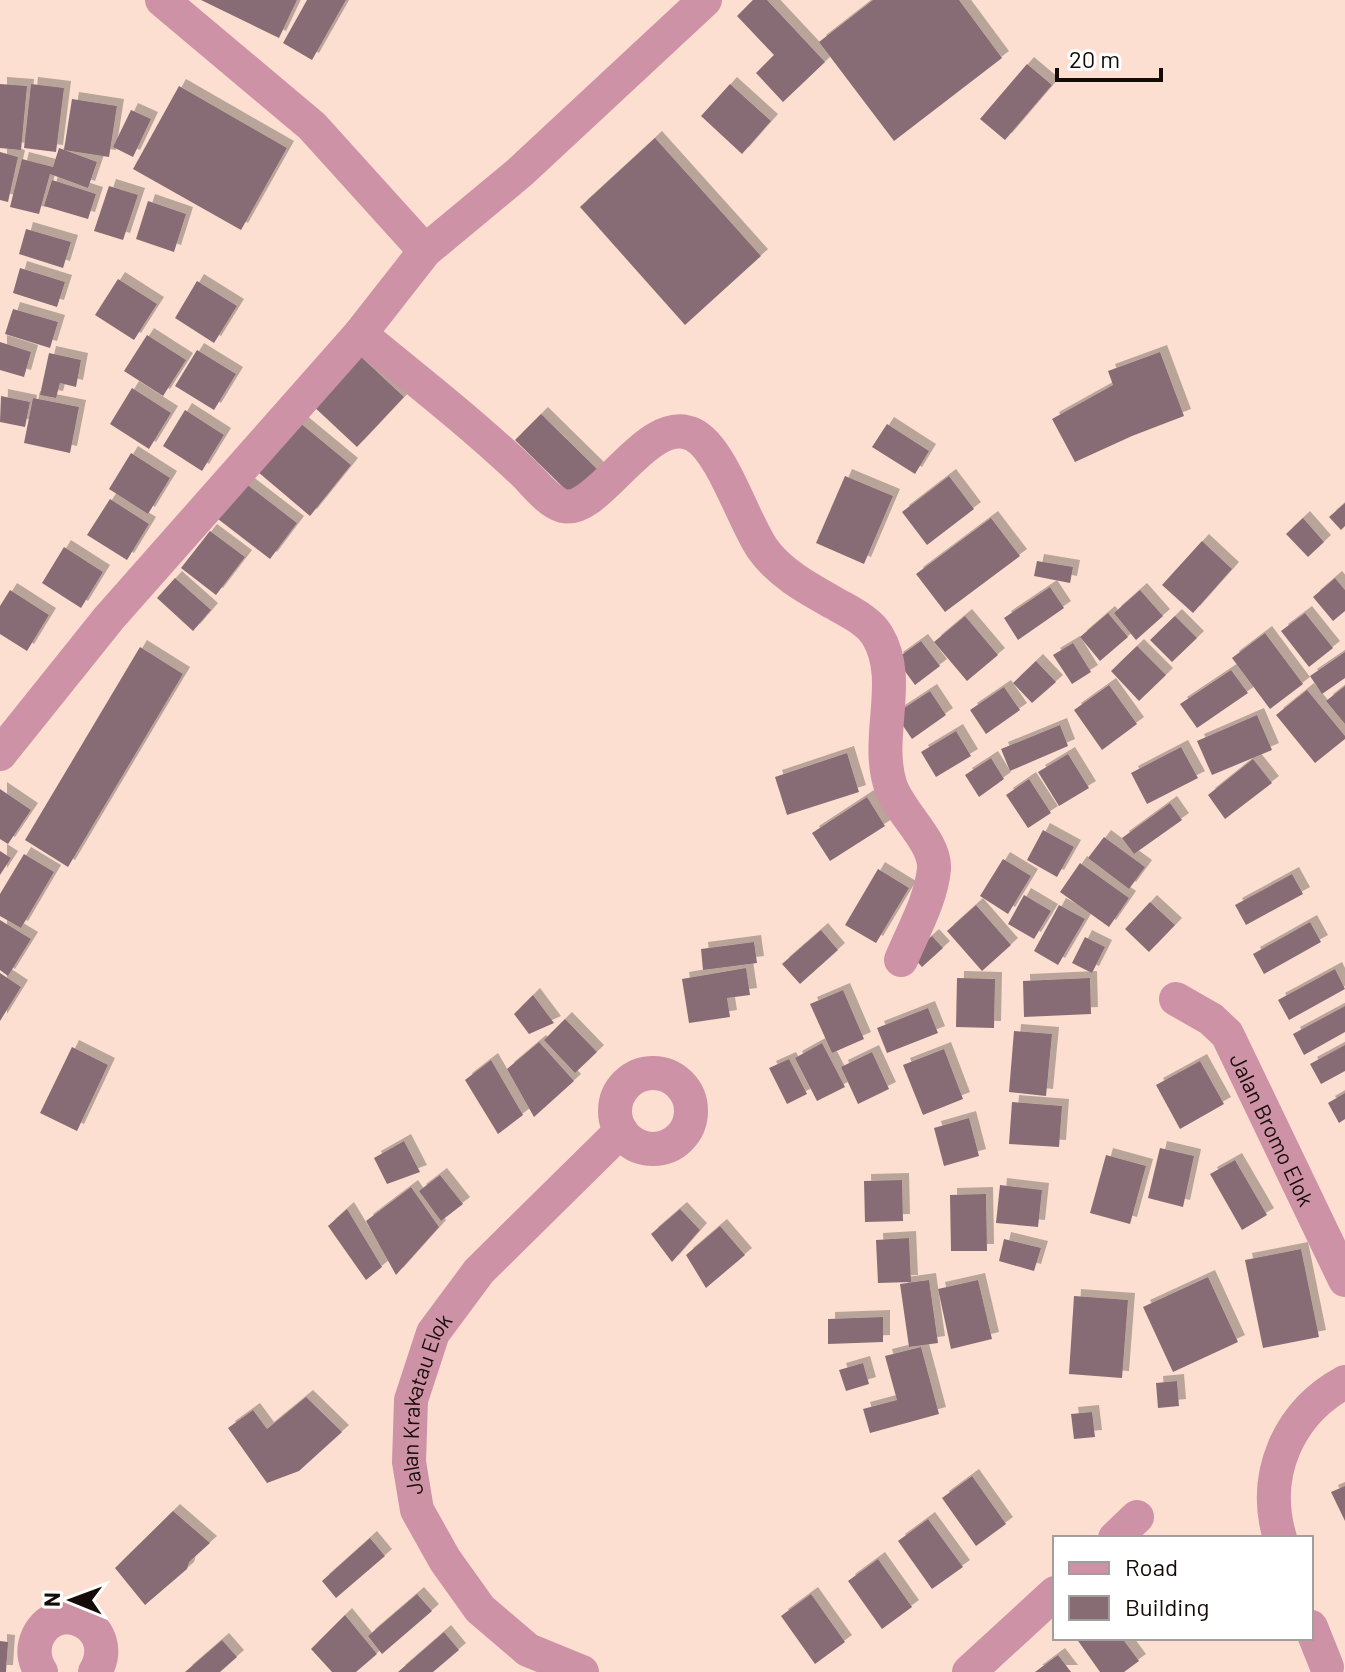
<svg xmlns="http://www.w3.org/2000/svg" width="1345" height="1672" viewBox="0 0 1345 1672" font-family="Barlow,sans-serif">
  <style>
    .building { fill: #886c74; filter: url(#shadow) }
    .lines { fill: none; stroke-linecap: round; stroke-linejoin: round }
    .minor { stroke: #ce92a6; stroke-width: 34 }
    .labels { text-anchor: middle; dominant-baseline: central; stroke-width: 6; stroke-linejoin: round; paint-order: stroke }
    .street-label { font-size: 22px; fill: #150c07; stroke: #fff }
  </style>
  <defs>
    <filter id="shadow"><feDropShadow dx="7" dy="-7" stdDeviation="0" flood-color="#0004"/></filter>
  </defs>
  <rect width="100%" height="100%" fill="#fcdfd1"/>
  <g class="building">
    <polygon points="201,0 297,0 279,38"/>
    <polygon points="307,0 346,0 312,60 283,43"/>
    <polygon points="753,0 767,0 825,62 783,102 756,73 774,55 737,16"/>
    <polygon points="873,0 959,0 1002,58 894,141 819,42"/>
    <polygon points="1027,64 1052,85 1005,140 980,119"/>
    <polygon points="0,84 27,86 21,150 0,148"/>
    <polygon points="31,84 64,88 56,152 24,148"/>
    <polygon points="730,84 771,121 742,154 701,116"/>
    <polygon points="179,86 287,148 241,230 133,169"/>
    <polygon points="72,99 117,106 109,157 64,150"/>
    <polygon points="131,110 151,119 133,157 113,147"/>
    <polygon points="655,138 761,256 685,325 580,207"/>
    <polygon points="59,148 97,162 88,188 50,174 39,214 10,207 22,159 53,167"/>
    <polygon points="0,152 18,157 8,202 0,200"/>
    <polygon points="52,180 96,194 88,219 44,206"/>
    <polygon points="109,186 138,195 123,240 94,231"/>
    <polygon points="148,201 186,214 174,252 136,239"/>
    <polygon points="26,229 71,242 63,268 19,254"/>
    <polygon points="20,268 65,282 57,307 13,293"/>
    <polygon points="118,279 157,304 134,340 95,315"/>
    <polygon points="197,281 237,306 214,343 175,318"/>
    <polygon points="13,309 58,322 50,348 5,334"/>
    <polygon points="147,335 186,360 163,396 124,371"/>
    <polygon points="0,342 31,352 24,377 0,370"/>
    <polygon points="197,350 236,374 214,410 175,386"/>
    <polygon points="1160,352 1184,416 1132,436 1075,462 1052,419 1113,385 1108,371"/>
    <polygon points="49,353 81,360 76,387 60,383 56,398 40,395"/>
    <polygon points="358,354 404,397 357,447 311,404"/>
    <polygon points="132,388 171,413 149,449 110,424"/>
    <polygon points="1,396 30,402 25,427 0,422"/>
    <polygon points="33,398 79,407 70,453 24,443"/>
    <polygon points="185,410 224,435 202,471 163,446"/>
    <polygon points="541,414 597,469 571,495 515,440"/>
    <polygon points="299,422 351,465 310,516 258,472"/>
    <polygon points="887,424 929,451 915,474 872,447"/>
    <polygon points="131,453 170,478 148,514 109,489"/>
    <polygon points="845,476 893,496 864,564 816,543"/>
    <polygon points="949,476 974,509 927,545 902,512"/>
    <polygon points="245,483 297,523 270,559 218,519"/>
    <polygon points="110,499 149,524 127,560 87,535"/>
    <polygon points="1345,503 1345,526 1341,530 1329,517"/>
    <polygon points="991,518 1020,556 945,612 916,574"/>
    <polygon points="1303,518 1324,542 1308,557 1286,534"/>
    <polygon points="210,531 245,557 216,595 181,568"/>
    <polygon points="1202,541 1232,569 1193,613 1162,585"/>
    <polygon points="64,547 103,572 81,608 42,583"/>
    <polygon points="1037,561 1073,567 1070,583 1034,576"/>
    <polygon points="175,578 211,610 193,631 157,598"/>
    <polygon points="1335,578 1345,590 1345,611 1333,621 1313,597"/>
    <polygon points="1050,587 1064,608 1018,640 1004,618"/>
    <polygon points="10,590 49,615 27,651 0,634 0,606"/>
    <polygon points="1140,590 1163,616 1136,640 1114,613"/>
    <polygon points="1108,613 1128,637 1100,661 1080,637"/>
    <polygon points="1305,613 1333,648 1309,667 1281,631"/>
    <polygon points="965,616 998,655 967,681 934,642"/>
    <polygon points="1175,616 1197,638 1172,662 1150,640"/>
    <polygon points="1265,633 1303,684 1270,709 1232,658"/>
    <polygon points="921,641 940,666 915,685 896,659"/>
    <polygon points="1073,643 1091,672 1072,684 1053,655"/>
    <polygon points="1137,646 1166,675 1139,701 1111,671"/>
    <polygon points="140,647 183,674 68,867 25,840"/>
    <polygon points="1345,652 1345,678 1322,694 1310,676"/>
    <polygon points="1036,661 1056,682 1032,703 1013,683"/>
    <polygon points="1231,670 1248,693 1197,728 1180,704"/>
    <polygon points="1109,685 1137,724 1102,750 1074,710"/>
    <polygon points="1345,686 1345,724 1326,701"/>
    <polygon points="1004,687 1020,710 986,734 970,710"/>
    <polygon points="1307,690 1345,736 1345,739 1315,763 1276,715"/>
    <polygon points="930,691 946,715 912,739 895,714"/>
    <polygon points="1257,715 1272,750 1212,775 1197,741"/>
    <polygon points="1060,725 1068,746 1010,771 1001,749"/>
    <polygon points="956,731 971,756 936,777 921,752"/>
    <polygon points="1181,747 1198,778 1147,804 1131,773"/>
    <polygon points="847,753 859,792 787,815 775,777"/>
    <polygon points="1068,754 1089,788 1059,806 1038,772"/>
    <polygon points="991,758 1004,779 979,797 965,775"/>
    <polygon points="1253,759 1272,783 1225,819 1208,795"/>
    <polygon points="1029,779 1051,813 1028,828 1006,795"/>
    <polygon points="0,789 31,810 8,844 0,839"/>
    <polygon points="867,797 885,826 830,861 812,833"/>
    <polygon points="1170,803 1182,820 1134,854 1122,838"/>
    <polygon points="1043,830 1074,847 1057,877 1027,860"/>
    <polygon points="1104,837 1145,867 1129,889 1088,858"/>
    <polygon points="0,851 11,858 0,875"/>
    <polygon points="24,854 54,872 21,928 0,916 0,894"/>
    <polygon points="1003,859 1031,876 1008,914 980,896"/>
    <polygon points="1080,863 1129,898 1109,927 1060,892"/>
    <polygon points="878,869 909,888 876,943 845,925"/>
    <polygon points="1292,874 1303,894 1246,925 1235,905"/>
    <polygon points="1024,895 1051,911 1034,939 1008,924"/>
    <polygon points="1150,902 1175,925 1149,952 1125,929"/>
    <polygon points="976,905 1011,945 982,971 947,931"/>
    <polygon points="1059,905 1085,919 1058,965 1034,951"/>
    <polygon points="0,920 31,939 8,976 0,970"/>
    <polygon points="1310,922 1321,942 1264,974 1253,954"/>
    <polygon points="821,930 838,950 800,984 782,964"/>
    <polygon points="932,936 943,948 922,967 911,955"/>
    <polygon points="1085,937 1105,947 1092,973 1072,963"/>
    <polygon points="754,942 757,963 703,970 701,949"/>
    <polygon points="746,968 750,995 727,998 730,1017 689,1023 682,979"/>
    <polygon points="1335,969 1345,989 1289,1020 1278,1000"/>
    <polygon points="0,973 21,987 0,1021"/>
    <polygon points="957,978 995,979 994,1028 956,1027"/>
    <polygon points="1090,978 1091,1014 1024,1017 1023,981"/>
    <polygon points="843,990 864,1039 832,1053 810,1004"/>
    <polygon points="533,995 554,1023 529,1034 514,1014"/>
    <polygon points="1345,1006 1345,1032 1304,1055 1293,1034"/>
    <polygon points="928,1008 938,1033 887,1053 877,1028"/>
    <polygon points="565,1019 597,1052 575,1073 544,1040"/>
    <polygon points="1014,1031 1052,1034 1046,1096 1009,1092"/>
    <polygon points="539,1042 574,1081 534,1117 507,1069"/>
    <polygon points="822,1043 845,1087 817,1101 795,1058"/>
    <polygon points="1345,1045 1345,1071 1321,1084 1310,1064"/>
    <polygon points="72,1047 108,1065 77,1131 40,1113"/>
    <polygon points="944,1049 963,1099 923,1115 903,1065"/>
    <polygon points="872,1052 889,1089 858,1104 841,1067"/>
    <polygon points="789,1059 807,1094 787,1104 769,1068"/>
    <polygon points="491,1060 523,1115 498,1134 465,1080"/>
    <polygon points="1200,1061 1224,1104 1180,1129 1156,1085"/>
    <polygon points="1345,1093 1345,1119 1339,1123 1328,1103"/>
    <polygon points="1012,1102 1062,1106 1059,1147 1009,1144"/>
    <polygon points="969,1118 979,1156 944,1166 934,1128"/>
    <polygon points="404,1141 420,1172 387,1184 374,1158"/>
    <polygon points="1160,1148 1194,1156 1183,1207 1148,1198"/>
    <polygon points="1106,1155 1146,1166 1130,1224 1090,1213"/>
    <polygon points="1235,1160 1267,1215 1242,1230 1210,1174"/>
    <polygon points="440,1175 463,1204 441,1221 419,1191"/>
    <polygon points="902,1180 903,1221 865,1222 864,1181"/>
    <polygon points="1000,1185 1042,1190 1038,1227 996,1223"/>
    <polygon points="411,1187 439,1227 396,1275 366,1221"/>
    <polygon points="986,1194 987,1251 951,1251 950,1195"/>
    <polygon points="347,1209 382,1267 366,1280 328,1226"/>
    <polygon points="680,1209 700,1230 672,1262 651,1234"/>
    <polygon points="720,1226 745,1255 706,1288 686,1255"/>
    <polygon points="909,1238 911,1282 878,1283 876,1240"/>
    <polygon points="1004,1239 1041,1248 1034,1271 999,1261"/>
    <polygon points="1301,1249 1319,1337 1263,1348 1245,1260"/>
    <polygon points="1208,1277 1238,1342 1173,1372 1143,1307"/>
    <polygon points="929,1280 938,1343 909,1347 900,1284"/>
    <polygon points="978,1280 992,1339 951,1349 938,1289"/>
    <polygon points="1074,1296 1128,1300 1122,1378 1069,1374"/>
    <polygon points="883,1317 883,1342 828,1344 828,1319"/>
    <polygon points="921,1347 939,1414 870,1433 863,1409 897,1400 885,1356"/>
    <polygon points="863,1363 869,1384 846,1391 839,1370"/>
    <polygon points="1177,1381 1179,1406 1158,1408 1156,1383"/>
    <polygon points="306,1397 342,1432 299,1471 267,1483 228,1428 253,1410 267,1429"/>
    <polygon points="1092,1412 1095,1437 1074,1439 1071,1414"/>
    <polygon points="972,1476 1006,1524 976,1546 942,1498"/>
    <polygon points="1345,1486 1345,1521 1331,1492"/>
    <polygon points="173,1511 210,1543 189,1562 187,1569 145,1605 115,1568"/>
    <polygon points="928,1519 963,1567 932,1589 898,1541"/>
    <polygon points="370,1538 385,1556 336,1598 322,1581"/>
    <polygon points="878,1559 912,1607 882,1629 848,1581"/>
    <polygon points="417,1594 432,1611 382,1654 368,1636"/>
    <polygon points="811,1594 845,1642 815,1664 781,1616"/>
    <polygon points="345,1615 377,1654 356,1672 332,1672 311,1649"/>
    <polygon points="444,1632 459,1650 433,1672 398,1672"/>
    <polygon points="1076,1638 1122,1638 1139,1661 1124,1672 1100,1672"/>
    <polygon points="222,1640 237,1657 220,1672 185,1672"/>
    <polygon points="0,1641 8,1642 6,1672 0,1672"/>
    <polygon points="1058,1655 1071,1672 1035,1672"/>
  </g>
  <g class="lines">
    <g class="minor">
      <polyline points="162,0 312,126 425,251"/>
      <path d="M360,334C415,379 470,422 522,471C534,482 547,501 563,506C600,515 647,411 694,435C722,450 743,520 762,548C779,573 809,589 834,603C849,612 868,620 877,635C904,679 875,735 890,784C898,812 936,841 934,869C931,900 913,931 901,960"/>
      <polyline points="0,754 109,618 360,334 425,251 519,173 705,0"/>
      <path id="s1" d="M1176,999L1211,1019L1227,1034L1345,1280"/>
      <circle cx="653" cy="1111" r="38"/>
      <polyline points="1115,1538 1137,1517"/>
      <path d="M1280,1538C1261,1475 1288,1413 1345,1382"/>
      <polyline points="1311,1627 1327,1667"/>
      <path d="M41,1672C34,1661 32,1649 38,1636C59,1595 121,1628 95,1672"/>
      <path id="s2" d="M582,1672L528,1650L480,1609L445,1560L417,1510L409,1462L411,1400L433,1333L479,1271L621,1131"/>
      <polyline points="969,1672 1055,1593"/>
    </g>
  </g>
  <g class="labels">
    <g class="street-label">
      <text stroke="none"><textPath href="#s1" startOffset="168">Jalan Bromo Elok</textPath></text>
      <text stroke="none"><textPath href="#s2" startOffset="348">Jalan Krakatau Elok</textPath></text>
    </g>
  </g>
  <rect x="1053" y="1536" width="260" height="104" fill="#ffffff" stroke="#a19e9c" stroke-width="2"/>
  <rect x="1069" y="1562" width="40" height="12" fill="#ce92a6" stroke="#a19e9c" stroke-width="2"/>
  <text x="1125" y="1576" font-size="24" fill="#150c07">Road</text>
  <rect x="1069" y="1596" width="40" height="24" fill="#886c74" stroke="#a19e9c" stroke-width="2"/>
  <text x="1125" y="1616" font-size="24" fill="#150c07">Building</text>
  <g transform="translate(72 1600) rotate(271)" stroke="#ffffff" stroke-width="6" paint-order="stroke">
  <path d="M0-6L14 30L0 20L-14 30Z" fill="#150c07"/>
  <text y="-12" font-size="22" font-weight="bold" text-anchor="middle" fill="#150c07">N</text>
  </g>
  <path d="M1057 68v12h104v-12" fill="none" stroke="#150c07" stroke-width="4"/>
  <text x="1069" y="68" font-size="24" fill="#150c07" stroke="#ffffff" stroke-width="6" paint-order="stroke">20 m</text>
</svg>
